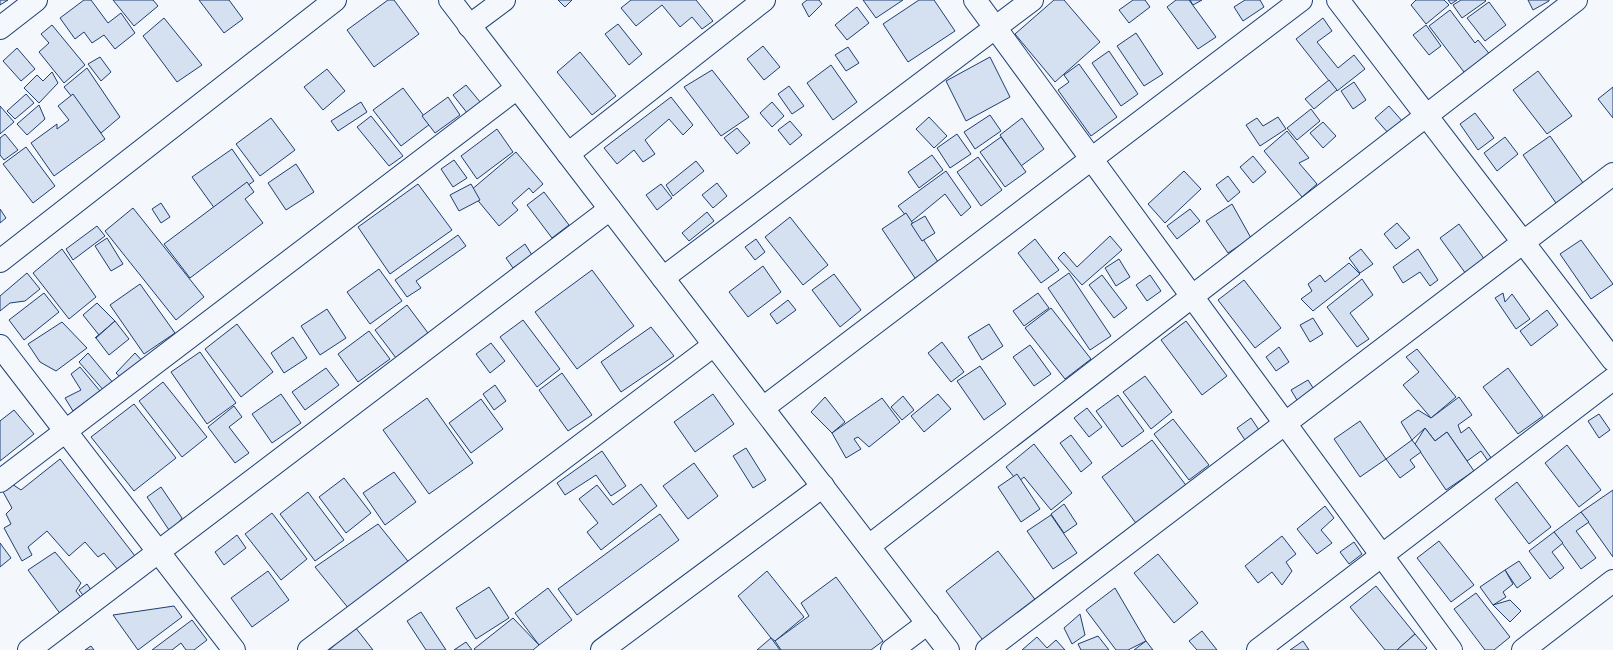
<svg xmlns="http://www.w3.org/2000/svg" width="1613" height="650" viewBox="0 0 1613 650" font-family="Jost,sans-serif">
  <style>
    .building { fill: #d5e0f0; stroke: #1d3f73 }
    .lines { fill: none; stroke-linecap: round; stroke-linejoin: round }
    .minor-casing { stroke: #1d3f73; stroke-width: 24 }
    .minor { stroke: #f4f7fb; stroke-width: 22 }
  </style>
  <rect width="100%" height="100%" fill="#f4f7fb"/>
  <g class="building">
    <polygon points="0,0 8,0 0,5"/>
    <polygon points="84,0 91,0 108,23 121,13 135,33 115,49 104,35 92,43 84,32 75,39 60,18"/>
    <polygon points="113,0 153,0 158,6 134,26"/>
    <polygon points="199,0 229,0 243,19 224,33"/>
    <polygon points="388,0 394,0 419,34 374,67 347,30"/>
    <polygon points="558,0 572,0 565,7"/>
    <polygon points="631,0 696,0 713,21 702,29 692,17 680,27 662,5 636,26 621,8"/>
    <polygon points="807,0 819,0 822,4 809,17 802,4"/>
    <polygon points="863,0 903,0 876,18"/>
    <polygon points="919,0 934,0 955,31 908,62 883,24"/>
    <polygon points="1054,0 1064,0 1100,42 1055,82 1015,34"/>
    <polygon points="1133,0 1145,0 1150,7 1129,23 1119,10"/>
    <polygon points="1176,0 1189,0 1216,37 1198,49 1167,7"/>
    <polygon points="1190,0 1202,0 1193,5"/>
    <polygon points="1245,0 1260,0 1264,7 1243,21 1234,7"/>
    <polygon points="1416,0 1444,0 1449,5 1426,24 1411,5"/>
    <polygon points="1448,0 1457,0 1451,4"/>
    <polygon points="1461,0 1485,0 1486,1 1462,18 1453,5"/>
    <polygon points="1528,0 1549,0 1549,1 1533,10"/>
    <polygon points="1489,2 1506,25 1485,41 1467,18"/>
    <polygon points="857,7 869,23 847,40 835,25"/>
    <polygon points="1450,10 1475,43 1478,40 1492,57 1467,76 1429,26"/>
    <polygon points="164,18 202,65 177,82 143,36"/>
    <polygon points="1323,18 1332,31 1317,42 1338,68 1354,55 1365,69 1337,91 1296,39"/>
    <polygon points="618,24 642,54 629,65 605,34"/>
    <polygon points="52,25 85,65 64,83 39,52 49,43 41,34"/>
    <polygon points="1426,25 1441,46 1429,55 1413,35"/>
    <polygon points="1136,33 1163,74 1144,86 1117,46"/>
    <polygon points="763,46 780,67 764,80 747,59"/>
    <polygon points="848,47 859,63 846,71 835,55"/>
    <polygon points="17,48 35,69 21,81 3,61"/>
    <polygon points="1109,51 1138,94 1121,106 1092,63"/>
    <polygon points="580,52 616,96 592,115 557,72"/>
    <polygon points="100,57 111,72 101,81 88,64"/>
    <polygon points="990,57 1010,97 966,121 946,81"/>
    <polygon points="1079,64 1117,117 1091,136 1058,90 1069,82 1064,75"/>
    <polygon points="831,65 857,102 833,120 807,83"/>
    <polygon points="87,68 120,117 101,133 64,87"/>
    <polygon points="327,69 345,91 323,110 304,87"/>
    <polygon points="712,70 749,117 721,136 684,87"/>
    <polygon points="1538,71 1572,116 1547,134 1513,90"/>
    <polygon points="52,72 58,83 39,103 24,88 37,75 43,81"/>
    <polygon points="1329,80 1337,90 1314,109 1305,99"/>
    <polygon points="1354,82 1366,100 1353,109 1341,91"/>
    <polygon points="466,85 481,103 468,114 453,95"/>
    <polygon points="789,86 804,106 792,114 778,94"/>
    <polygon points="1613,87 1613,118 1598,99"/>
    <polygon points="403,88 430,124 401,146 373,110"/>
    <polygon points="26,94 34,103 15,119 7,111"/>
    <polygon points="73,94 105,139 54,176 31,143 57,124 57,129 69,120 58,106"/>
    <polygon points="448,97 460,115 435,133 422,116"/>
    <polygon points="671,97 693,125 683,135 669,119 645,140 655,154 643,162 634,150 617,164 604,148"/>
    <polygon points="361,102 367,112 338,131 331,121"/>
    <polygon points="772,102 784,116 772,127 760,113"/>
    <polygon points="39,105 45,119 27,135 17,124"/>
    <polygon points="0,106 14,122 0,134"/>
    <polygon points="1389,106 1403,122 1389,134 1375,118"/>
    <polygon points="1311,109 1320,121 1297,140 1287,128"/>
    <polygon points="1475,113 1494,138 1478,150 1460,124"/>
    <polygon points="990,115 1001,131 975,149 964,132"/>
    <polygon points="371,116 403,156 389,166 357,127"/>
    <polygon points="929,117 947,136 934,148 916,129"/>
    <polygon points="1278,117 1286,129 1260,146 1246,125 1257,118 1263,126"/>
    <polygon points="271,118 295,150 260,176 236,144"/>
    <polygon points="1022,118 1044,149 1021,166 1000,135"/>
    <polygon points="790,121 802,135 790,145 778,130"/>
    <polygon points="1323,122 1336,136 1323,148 1310,133"/>
    <polygon points="737,128 750,143 737,154 724,138"/>
    <polygon points="497,129 513,152 477,179 461,156"/>
    <polygon points="1287,131 1309,158 1299,163 1317,184 1302,197 1264,151"/>
    <polygon points="5,134 18,150 4,160 0,155 0,138"/>
    <polygon points="957,134 971,154 950,168 937,148"/>
    <polygon points="1550,136 1586,187 1558,206 1523,155"/>
    <polygon points="1001,137 1026,172 1005,187 980,152"/>
    <polygon points="1505,137 1518,154 1497,171 1484,153"/>
    <polygon points="26,147 55,186 33,203 3,164"/>
    <polygon points="232,149 254,181 215,209 192,177"/>
    <polygon points="516,152 543,184 533,193 529,188 512,203 518,210 499,226 470,191"/>
    <polygon points="932,155 943,170 919,188 908,172"/>
    <polygon points="1253,156 1266,172 1253,183 1240,167"/>
    <polygon points="978,157 1002,190 981,206 957,172"/>
    <polygon points="454,160 467,178 453,187 441,169"/>
    <polygon points="696,161 704,171 673,196 666,185"/>
    <polygon points="296,164 314,192 286,210 268,183"/>
    <polygon points="946,171 971,207 961,216 945,194 911,222 898,206"/>
    <polygon points="1184,171 1201,189 1165,223 1148,204"/>
    <polygon points="1228,176 1240,192 1228,202 1216,185"/>
    <polygon points="247,182 254,192 245,199 263,223 190,278 164,244"/>
    <polygon points="717,183 727,196 713,208 702,195"/>
    <polygon points="418,184 452,230 390,274 358,227"/>
    <polygon points="471,184 480,200 459,211 450,195"/>
    <polygon points="661,184 672,198 657,210 646,195"/>
    <polygon points="544,192 569,225 552,238 527,205"/>
    <polygon points="161,203 170,217 161,223 152,209"/>
    <polygon points="1232,204 1251,238 1228,253 1206,221"/>
    <polygon points="133,208 204,297 176,320 105,231"/>
    <polygon points="0,209 6,218 0,223"/>
    <polygon points="1190,209 1200,221 1177,239 1167,226"/>
    <polygon points="707,212 714,221 689,241 682,233"/>
    <polygon points="906,213 940,265 917,281 882,229"/>
    <polygon points="925,216 935,233 922,241 911,224"/>
    <polygon points="790,217 828,265 803,285 765,237"/>
    <polygon points="1397,223 1410,238 1396,249 1384,234"/>
    <polygon points="1459,224 1485,260 1466,274 1440,238"/>
    <polygon points="97,226 105,236 73,260 66,249"/>
    <polygon points="458,235 466,246 416,281 421,288 407,297 395,280"/>
    <polygon points="1110,236 1122,250 1082,285 1058,258 1064,252 1077,267"/>
    <polygon points="107,238 123,264 111,271 95,246"/>
    <polygon points="756,239 765,252 755,260 745,247"/>
    <polygon points="1035,239 1059,270 1041,283 1018,253"/>
    <polygon points="1581,240 1613,284 1591,299 1560,254"/>
    <polygon points="525,244 532,255 513,268 506,258"/>
    <polygon points="62,249 96,297 69,319 33,273"/>
    <polygon points="1361,249 1373,264 1360,273 1349,258"/>
    <polygon points="1418,249 1438,280 1430,286 1420,272 1403,283 1393,267"/>
    <polygon points="1119,259 1130,277 1116,286 1105,268"/>
    <polygon points="1349,263 1360,274 1313,311 1301,299 1312,291 1308,284 1320,275 1325,282"/>
    <polygon points="763,266 781,292 748,317 729,292"/>
    <polygon points="379,269 402,301 370,324 347,292"/>
    <polygon points="592,270 634,326 577,369 535,312"/>
    <polygon points="27,273 40,289 25,301 10,303 0,311 0,296"/>
    <polygon points="1069,273 1111,336 1090,350 1048,288"/>
    <polygon points="834,274 861,310 840,327 812,290"/>
    <polygon points="1102,275 1127,308 1114,318 1089,285"/>
    <polygon points="1150,275 1161,291 1147,301 1136,285"/>
    <polygon points="1362,279 1373,295 1350,313 1369,339 1357,347 1327,307"/>
    <polygon points="1244,280 1281,328 1255,348 1218,300"/>
    <polygon points="140,284 175,333 144,354 110,305"/>
    <polygon points="44,293 59,312 24,340 9,320"/>
    <polygon points="1038,293 1049,308 1024,326 1013,311"/>
    <polygon points="1503,293 1505,302 1512,294 1530,319 1516,329 1495,298"/>
    <polygon points="788,300 796,310 777,324 770,314"/>
    <polygon points="97,303 115,321 95,338 99,335 83,315"/>
    <polygon points="407,305 428,333 396,358 375,330"/>
    <polygon points="1051,308 1091,359 1065,379 1025,328"/>
    <polygon points="327,309 346,338 320,355 301,326"/>
    <polygon points="1547,310 1558,325 1531,346 1520,331"/>
    <polygon points="1313,318 1323,334 1310,342 1300,325"/>
    <polygon points="523,320 560,369 537,387 500,337"/>
    <polygon points="115,321 129,339 109,355 96,338"/>
    <polygon points="1186,321 1227,376 1202,395 1161,340"/>
    <polygon points="62,322 87,348 56,371 40,362 28,344"/>
    <polygon points="237,324 273,372 241,397 205,349"/>
    <polygon points="989,324 1003,346 982,360 968,337"/>
    <polygon points="651,327 674,356 621,392 601,362"/>
    <polygon points="369,331 390,359 358,382 338,354"/>
    <polygon points="293,337 307,358 284,373 271,353"/>
    <polygon points="942,342 964,372 951,382 928,353"/>
    <polygon points="491,343 505,361 490,373 476,354"/>
    <polygon points="1030,345 1051,374 1034,386 1013,357"/>
    <polygon points="1279,347 1289,362 1276,371 1266,357"/>
    <polygon points="1417,349 1456,397 1431,418 1403,385 1419,372 1406,357"/>
    <polygon points="200,352 236,403 207,424 171,372"/>
    <polygon points="88,353 114,384 105,392 79,362"/>
    <polygon points="135,353 145,364 127,383 116,373"/>
    <polygon points="980,366 1006,404 984,420 957,381"/>
    <polygon points="80,367 100,391 73,411 65,398 81,390 71,374"/>
    <polygon points="326,368 339,385 305,410 292,392"/>
    <polygon points="1508,368 1543,416 1518,434 1483,387"/>
    <polygon points="562,373 592,415 568,431 539,390"/>
    <polygon points="1145,376 1172,412 1151,429 1123,392"/>
    <polygon points="1308,380 1317,394 1300,405 1291,390"/>
    <polygon points="163,382 207,437 182,457 139,401"/>
    <polygon points="495,385 506,401 494,410 483,394"/>
    <polygon points="281,394 301,423 272,443 252,414"/>
    <polygon points="713,394 734,424 695,452 674,422"/>
    <polygon points="938,394 951,409 924,432 911,416"/>
    <polygon points="1118,395 1144,431 1122,447 1096,411"/>
    <polygon points="903,396 914,410 902,420 891,407"/>
    <polygon points="825,397 845,422 832,433 811,412"/>
    <polygon points="1459,397 1472,415 1458,425 1461,433 1469,427 1492,459 1488,461 1481,451 1467,461 1447,432 1435,441 1425,428 1412,440 1401,422 1418,410 1431,418"/>
    <polygon points="427,398 473,463 429,494 383,430"/>
    <polygon points="882,398 900,422 869,447 858,437 854,439 861,449 846,458 832,433"/>
    <polygon points="481,399 503,429 471,453 449,423"/>
    <polygon points="134,404 176,458 134,491 91,437"/>
    <polygon points="234,406 242,417 229,427 249,453 235,463 208,427"/>
    <polygon points="1087,408 1102,427 1089,437 1074,418"/>
    <polygon points="14,410 34,434 0,461 0,421"/>
    <polygon points="1599,414 1610,430 1599,438 1588,421"/>
    <polygon points="1251,418 1261,433 1247,443 1237,428"/>
    <polygon points="1173,419 1209,465 1189,480 1154,434"/>
    <polygon points="1360,421 1386,459 1360,477 1334,439"/>
    <polygon points="1425,428 1435,441 1447,432 1474,471 1446,490 1415,444"/>
    <polygon points="1071,435 1092,463 1081,472 1060,443"/>
    <polygon points="1152,440 1188,488 1138,526 1102,477"/>
    <polygon points="1412,440 1421,452 1410,460 1415,467 1400,478 1386,459"/>
    <polygon points="1034,444 1072,493 1051,510 1024,477 1018,482 1006,467"/>
    <polygon points="1567,445 1601,490 1579,507 1545,463"/>
    <polygon points="746,448 766,480 753,488 733,456"/>
    <polygon points="602,451 626,486 611,496 596,475 565,495 557,483"/>
    <polygon points="60,459 135,556 118,570 104,553 98,557 85,542 69,556 47,531 28,547 32,555 22,561 4,528 11,524 6,514 12,508 2,490 12,484 21,490"/>
    <polygon points="694,463 718,496 688,519 663,486"/>
    <polygon points="394,472 416,502 385,525 363,493"/>
    <polygon points="1017,474 1040,509 1021,522 998,487"/>
    <polygon points="344,478 371,513 346,533 319,497"/>
    <polygon points="1517,482 1551,527 1529,544 1495,499"/>
    <polygon points="641,484 657,506 601,550 587,532 598,523 579,499 597,485 613,505"/>
    <polygon points="161,487 182,518 171,533 147,497"/>
    <polygon points="1613,490 1613,557 1581,512"/>
    <polygon points="308,492 344,540 315,561 280,514"/>
    <polygon points="1064,504 1077,524 1064,533 1051,514"/>
    <polygon points="1325,506 1334,518 1321,530 1332,543 1317,554 1297,529"/>
    <polygon points="1581,512 1589,522 1576,531 1596,558 1581,569 1554,532"/>
    <polygon points="272,513 307,559 281,580 245,534"/>
    <polygon points="660,514 679,540 577,615 558,589"/>
    <polygon points="1051,515 1077,553 1053,569 1027,531"/>
    <polygon points="378,524 411,565 349,609 315,567"/>
    <polygon points="1554,532 1563,543 1552,552 1564,568 1550,579 1529,551"/>
    <polygon points="237,535 246,548 224,565 215,552"/>
    <polygon points="1282,536 1296,554 1286,562 1292,571 1282,585 1272,572 1258,583 1245,566"/>
    <polygon points="1439,541 1474,585 1451,602 1417,558"/>
    <polygon points="1354,542 1362,554 1349,564 1340,552"/>
    <polygon points="0,543 11,558 0,567"/>
    <polygon points="998,551 1037,602 985,643 946,591"/>
    <polygon points="55,552 81,583 76,591 86,604 64,619 28,570"/>
    <polygon points="1158,554 1198,603 1174,623 1134,573"/>
    <polygon points="1519,561 1531,578 1517,588 1505,570"/>
    <polygon points="1505,570 1513,584 1503,592 1506,597 1493,605 1480,587"/>
    <polygon points="268,571 289,600 252,627 231,598"/>
    <polygon points="767,571 804,617 775,641 771,638 738,596"/>
    <polygon points="836,577 883,641 871,650 781,650 775,641 809,616 801,603"/>
    <polygon points="87,584 95,596 88,602 79,590"/>
    <polygon points="1376,586 1415,634 1397,650 1385,650 1350,607"/>
    <polygon points="489,587 509,618 476,639 456,608"/>
    <polygon points="548,588 572,620 539,645 515,613"/>
    <polygon points="1115,588 1146,641 1128,650 1116,650 1086,610"/>
    <polygon points="1476,593 1510,637 1494,650 1485,650 1454,609"/>
    <polygon points="1510,600 1521,611 1510,622 1493,605"/>
    <polygon points="174,606 182,617 138,650 113,615"/>
    <polygon points="421,612 446,650 426,650 407,621"/>
    <polygon points="1080,614 1085,635 1072,644 1064,628"/>
    <polygon points="513,618 539,645 533,650 475,650 474,649"/>
    <polygon points="192,620 207,640 194,650 186,650 181,643 172,650 152,650"/>
    <polygon points="355,627 373,650 329,650"/>
    <polygon points="1202,631 1217,650 1197,650 1189,641"/>
    <polygon points="1415,634 1427,648 1425,650 1397,650"/>
    <polygon points="1098,636 1109,650 1081,650 1078,644"/>
    <polygon points="1037,637 1047,648 1056,640 1065,650 1022,650"/>
    <polygon points="771,638 780,650 757,650"/>
    <polygon points="1146,641 1153,650 1134,650"/>
    <polygon points="1303,641 1309,650 1290,650"/>
    <polygon points="466,642 472,650 454,650"/>
    <polygon points="91,646 94,650 85,650"/>
  </g>
  <g class="lines">
    <g class="minor-casing">
      <g id="minor">
        <polyline points="450,0 948,650"/>
        <polyline points="975,0 1451,650"/>
        <polyline points="1338,0 1613,360"/>
        <polyline points="469,26 504,0"/>
        <polyline points="0,28 36,0"/>
        <polyline points="568,154 764,0"/>
        <polyline points="0,261 335,0"/>
        <polyline points="663,278 1032,0"/>
        <polyline points="0,346 234,650"/>
        <polyline points="763,408 1301,0"/>
        <polyline points="0,481 517,88"/>
        <polyline points="869,546 1576,0"/>
        <polyline points="29,650 610,209"/>
        <polyline points="309,650 714,345"/>
        <polyline points="602,650 823,486"/>
        <polyline points="892,650 928,623"/>
        <polyline points="987,650 1613,174"/>
        <polyline points="1258,650 1613,379"/>
        <polyline points="1523,650 1613,581"/>
      </g>
    </g>
    <use href="#minor" class="minor"/>
  </g>
</svg>
